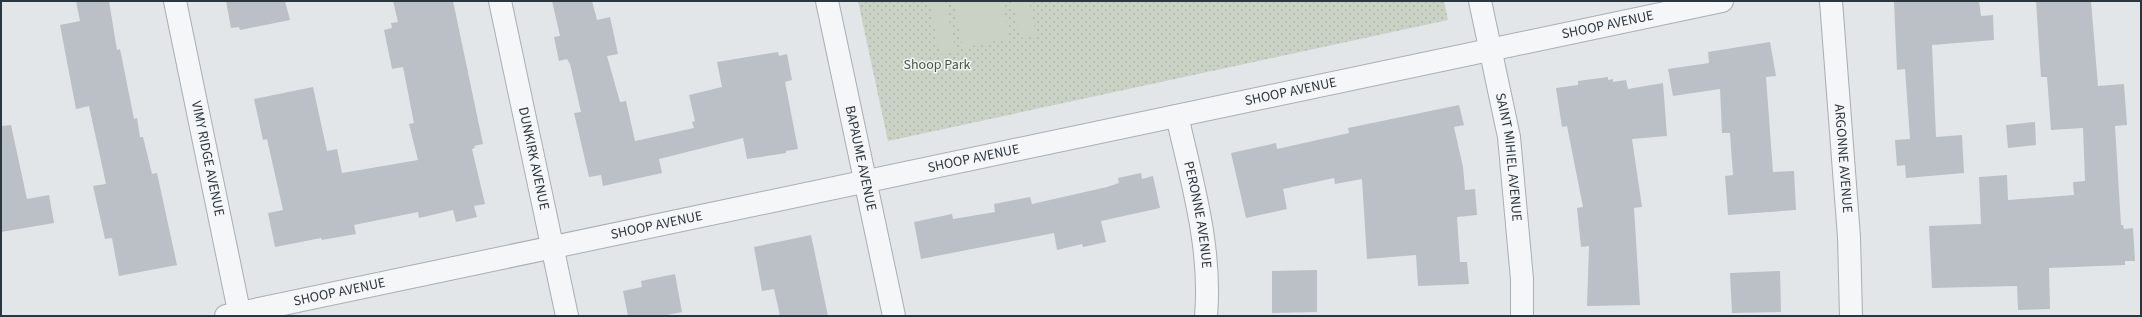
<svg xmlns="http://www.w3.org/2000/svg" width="2142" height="317" viewBox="0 0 2142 317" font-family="'Source Sans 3',sans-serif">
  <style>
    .green { fill: url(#green-dots) }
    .pitch { fill: #c9d2c4 }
    .building { fill: #bac0c5 }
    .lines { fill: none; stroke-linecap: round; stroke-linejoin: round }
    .minor-casing { stroke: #a8aeb3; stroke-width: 24 }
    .minor { stroke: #f4f6f8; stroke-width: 22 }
    .labels { text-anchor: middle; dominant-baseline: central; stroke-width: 3; stroke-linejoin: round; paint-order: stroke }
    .street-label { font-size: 14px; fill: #2c363f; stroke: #f2f4f6 }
    .park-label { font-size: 14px; fill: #45593b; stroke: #f2f4f6 }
  </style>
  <defs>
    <pattern id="green-dots" width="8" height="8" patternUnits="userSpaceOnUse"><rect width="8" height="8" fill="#c9d2c4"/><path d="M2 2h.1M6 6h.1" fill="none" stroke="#adb5a9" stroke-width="1.8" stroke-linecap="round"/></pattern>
  </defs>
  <rect width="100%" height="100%" fill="#e2e6e9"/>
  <polygon class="green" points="858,1 1444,1 1448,20 888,141"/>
  <g class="pitch">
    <polygon points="929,1 945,1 956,51 940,55"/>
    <polygon points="953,1 1002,1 1010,38 963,48"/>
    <polygon points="1012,1 1029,1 1036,35 1020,38"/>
  </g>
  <g class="building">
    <polygon points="76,1 109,1 117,50 120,49 134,119 137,118 140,137 143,137 152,174 157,173 177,265 119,276 112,238 105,239 93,186 106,184 89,106 76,109 60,25 80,21"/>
    <polygon points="226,1 285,1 290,20 240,30 239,27 231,28"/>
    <polygon points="393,1 453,1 483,144 474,146 475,148 472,149 485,204 474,206 477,217 456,222 453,210 419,218 418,212 354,225 356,234 322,240 321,238 275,247 268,213 283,210 267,139 263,140 254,99 313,87 327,151 337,149 342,173 418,160 409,124 414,123 403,67 392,69 384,30 392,28 391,23 398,22"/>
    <polygon points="552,1 592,1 597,20 610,17 618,54 607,56 620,102 626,101 635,141 694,128 692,122 695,121 689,95 722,87 717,62 778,52 779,56 787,54 792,80 785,82 798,149 786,151 786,153 747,159 743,138 659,159 662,173 603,186 601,175 589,177 574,113 581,112 570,64 567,59 559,61 554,37 560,36"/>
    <polygon points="1911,1 1979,1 1981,16 1993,15 1994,40 1932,45 1936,137 1962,135 1964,173 1906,178 1905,165 1897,166 1895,140 1910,139 1905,69 1897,70 1894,2"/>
    <polygon points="2036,1 2091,1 2098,86 2124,84 2127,125 2115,126 2121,225 2123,225 2124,229 2133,228 2135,261 2125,261 2125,265 2049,268 2050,309 2018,310 2017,286 1932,288 1929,226 1981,224 1979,177 2007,175 2008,200 2074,195 2073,182 2085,181 2083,128 2051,130 2047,77 2041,77"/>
    <polygon points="1770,42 1776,76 1766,77 1773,172 1794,171 1796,210 1728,215 1725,176 1733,175 1730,133 1722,133 1720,89 1673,96 1668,69 1709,63 1708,52"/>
    <polygon points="1608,77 1608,80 1613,79 1613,82 1626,80 1628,89 1663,83 1667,136 1632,139 1642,207 1634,208 1640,305 1587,306 1589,246 1581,247 1577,208 1583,207 1567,126 1562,127 1556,88 1578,85 1578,81"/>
    <polygon points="1459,105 1464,125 1454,127 1463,167 1465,190 1475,189 1477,215 1457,217 1460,262 1467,262 1469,284 1418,286 1416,255 1367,259 1362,179 1335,184 1334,178 1283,189 1287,209 1246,218 1231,153 1276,143 1277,149 1349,133 1348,128"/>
    <polygon points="2035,122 2036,145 2008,148 2006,125"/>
    <polygon points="11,125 27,199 49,195 54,223 1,232 1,126"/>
    <polygon points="1141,173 1142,179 1153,176 1160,208 1101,221 1106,242 1083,247 1082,244 1057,250 1054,233 921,259 914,222 952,214 953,219 995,212 994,204 1030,197 1032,204 1107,187 1119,183 1118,178"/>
    <polygon points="811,235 828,316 780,316 774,289 762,291 754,247"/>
    <polygon points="1317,270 1317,312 1272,313 1272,271"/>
    <polygon points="1780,271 1781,312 1732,313 1730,273"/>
    <polygon points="675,274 682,312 662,316 628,316 623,291 642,287 641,281"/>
  </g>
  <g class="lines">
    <g class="minor-casing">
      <g id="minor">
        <path id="s1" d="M175,1L240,316"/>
        <path id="s2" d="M500,1L567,316"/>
        <path id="s3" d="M827,1L894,316"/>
        <path id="s4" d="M1480,1L1509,137L1522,279V316"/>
        <path id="s5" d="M1831,1L1849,237L1851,316"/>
        <path id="s6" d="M1177,116C1192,181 1212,249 1206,316"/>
        <path id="s7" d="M226,316L1722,1"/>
      </g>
    </g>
    <use href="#minor" class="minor"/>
  </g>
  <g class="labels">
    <g class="street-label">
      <text stroke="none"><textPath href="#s7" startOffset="1412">SHOOP AVENUE</textPath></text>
      <text stroke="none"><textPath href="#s7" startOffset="1088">SHOOP AVENUE</textPath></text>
      <text stroke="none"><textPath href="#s1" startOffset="161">VIMY RIDGE AVENUE</textPath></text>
      <text stroke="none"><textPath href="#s2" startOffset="161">DUNKIRK AVENUE</textPath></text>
      <text stroke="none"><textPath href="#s3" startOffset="161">BAPAUME AVENUE</textPath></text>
      <text stroke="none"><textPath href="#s7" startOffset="764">SHOOP AVENUE</textPath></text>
      <text stroke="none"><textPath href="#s4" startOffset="159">SAINT MIHIEL AVENUE</textPath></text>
      <text stroke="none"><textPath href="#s5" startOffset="158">ARGONNE AVENUE</textPath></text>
      <text stroke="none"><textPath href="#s6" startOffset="101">PERONNE AVENUE</textPath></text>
      <text stroke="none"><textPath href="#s7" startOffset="440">SHOOP AVENUE</textPath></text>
      <text stroke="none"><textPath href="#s7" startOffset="116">SHOOP AVENUE</textPath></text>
    </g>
    <g class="park-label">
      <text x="937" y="65">Shoop Park</text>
    </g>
  </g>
  <rect width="2142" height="317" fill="none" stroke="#2c363f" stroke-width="4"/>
</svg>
